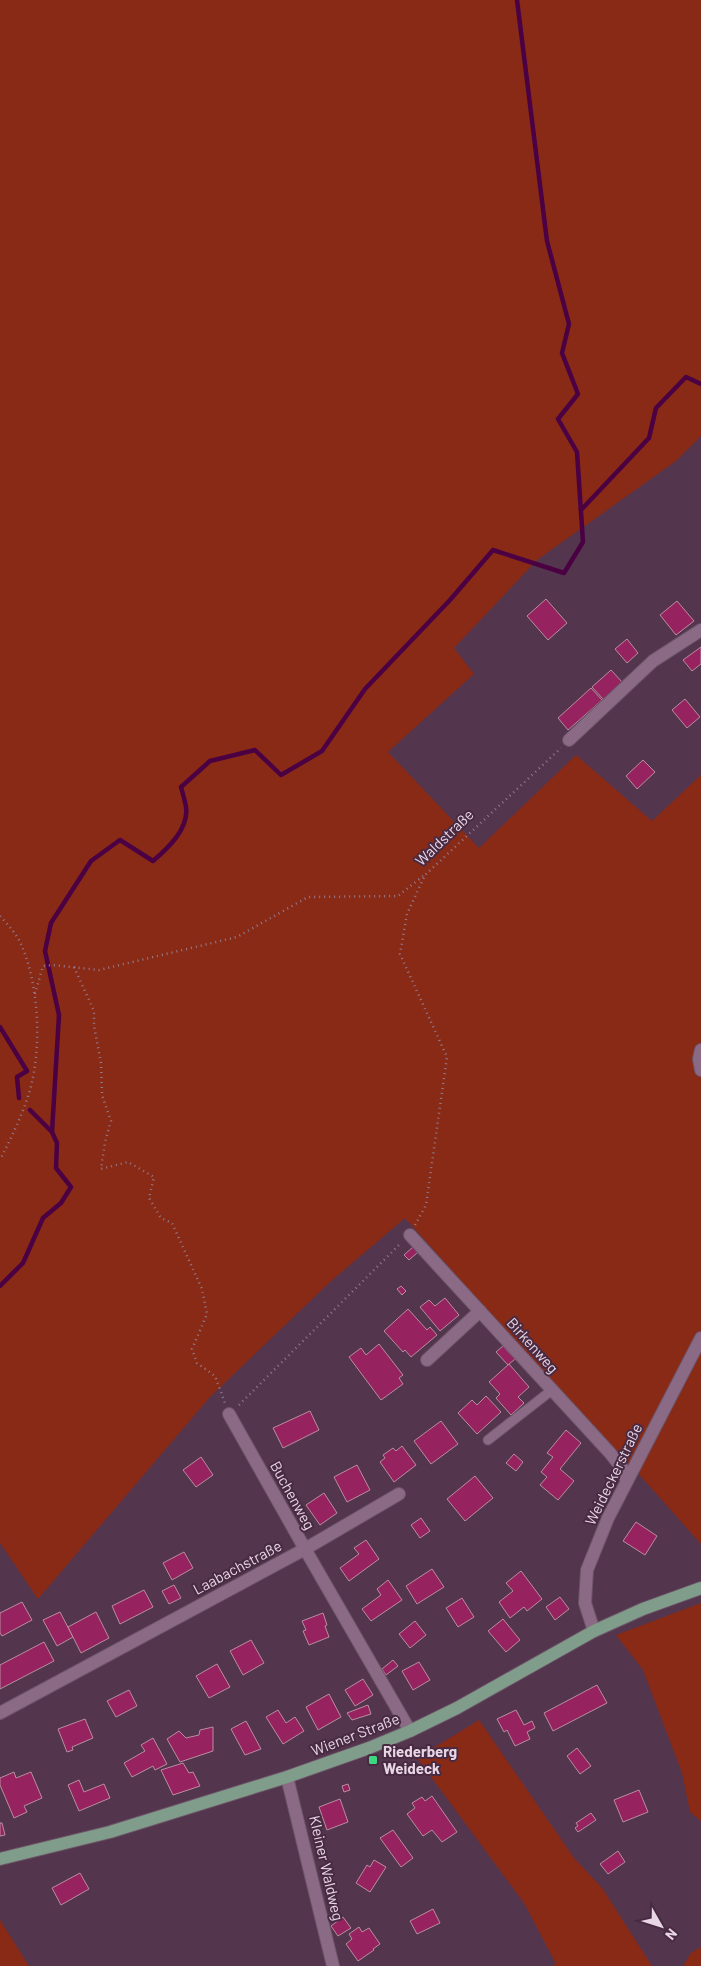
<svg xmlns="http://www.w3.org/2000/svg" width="701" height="1966" viewBox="0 0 701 1966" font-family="Barlow,sans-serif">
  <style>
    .green { fill: #892a17 }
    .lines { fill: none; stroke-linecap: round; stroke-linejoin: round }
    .stream { stroke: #4b0044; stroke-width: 4.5 }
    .building { fill: #962260; stroke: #b98e9f }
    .service-casing { stroke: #6c5468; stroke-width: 11 }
    .minor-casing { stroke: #6c5468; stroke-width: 14 }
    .primary-casing { stroke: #6c5468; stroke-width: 14 }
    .path { stroke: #947b8f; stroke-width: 2.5; stroke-dasharray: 1 4; stroke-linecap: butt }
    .service { stroke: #8b6a85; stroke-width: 9 }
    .minor { stroke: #8b6a85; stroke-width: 12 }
    .primary { stroke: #809c8a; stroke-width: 12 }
    .poi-dot { fill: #3cd77e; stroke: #482b43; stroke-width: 2 }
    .labels { text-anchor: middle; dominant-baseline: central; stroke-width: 4; stroke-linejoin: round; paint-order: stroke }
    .street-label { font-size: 15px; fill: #e9d6e5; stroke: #482b43 }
    .poi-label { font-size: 15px; font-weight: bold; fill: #e9d6e5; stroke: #482b43; text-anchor: start }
  </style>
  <rect width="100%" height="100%" fill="#53354d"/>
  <g class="green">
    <polygon points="0,0 701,0 701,436 676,461 537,560 454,648 474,674 388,752 479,848 576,755 652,821 701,775 701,1544 628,1462 553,1384 405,1218 330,1282 210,1397 38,1599 0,1543"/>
    <polygon points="701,1603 701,1821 690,1812 682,1773 643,1670 616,1635"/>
    <polygon points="479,1720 574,1858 602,1888 652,1966 554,1966 555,1962 524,1903 417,1758"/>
    <polygon points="0,1920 29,1966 0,1966"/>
    <polygon points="701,1947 701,1966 683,1966 691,1953"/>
  </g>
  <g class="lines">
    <g class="stream">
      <polyline points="581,510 649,438 656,408 686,377 701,384"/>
      <polyline points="0,1027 27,1071 17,1077 19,1098"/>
      <path d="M52,1132L59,1015L45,951L51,923L91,861L120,840L153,861C168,848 189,829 186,807C185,801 183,794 181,787L210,761L255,750L281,775L322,751L365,689L450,600L493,550L564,573L583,542L577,452L558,419L578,394L562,353L569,324L547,241L517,0"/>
      <polyline points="0,1286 23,1263 43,1218 61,1203 71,1187 56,1168 57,1143 52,1132 30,1110"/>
    </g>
  </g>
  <g class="building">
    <polygon points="546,599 567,623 548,640 527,616"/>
    <polygon points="677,601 694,621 676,635 660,615"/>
    <polygon points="627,639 638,653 627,663 615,649"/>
    <polygon points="701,647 701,664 692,671 683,660"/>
    <polygon points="611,670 623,683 604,700 592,687"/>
    <polygon points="591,688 602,700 568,730 558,718"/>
    <polygon points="685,699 700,717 687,728 672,710"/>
    <polygon points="643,760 655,772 637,789 626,776"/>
    <polygon points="413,1247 418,1252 409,1260 404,1255"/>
    <polygon points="401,1286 406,1291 402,1295 397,1289"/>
    <polygon points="445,1298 459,1315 440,1331 420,1307 429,1300 435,1306"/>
    <polygon points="408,1309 427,1330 430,1327 437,1335 411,1357 405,1350 403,1352 384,1331"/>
    <polygon points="379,1344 403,1375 399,1378 403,1384 381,1400 349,1357 361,1348 366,1355"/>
    <polygon points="503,1346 515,1359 508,1365 496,1352"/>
    <polygon points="509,1364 529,1387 518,1397 524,1403 511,1415 496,1398 500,1394 489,1382"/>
    <polygon points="486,1396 501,1412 477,1434 458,1413 472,1400 477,1405"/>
    <polygon points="310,1411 319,1430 283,1448 273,1428"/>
    <polygon points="441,1421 458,1444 431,1464 414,1441"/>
    <polygon points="566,1430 581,1443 560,1469 574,1481 558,1500 540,1485 547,1477 541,1472 553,1457 547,1453"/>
    <polygon points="402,1446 416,1465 394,1482 380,1462 385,1458 383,1455 393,1448 396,1451"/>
    <polygon points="514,1454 523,1462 516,1471 506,1463"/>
    <polygon points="201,1457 213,1475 196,1487 183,1470"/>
    <polygon points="357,1465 370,1490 347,1502 334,1477"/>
    <polygon points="475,1476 493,1498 465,1521 447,1499"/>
    <polygon points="324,1493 337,1513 320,1525 306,1505"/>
    <polygon points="421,1518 430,1531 420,1538 411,1525"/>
    <polygon points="636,1522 657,1536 645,1555 623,1541"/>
    <polygon points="366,1540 379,1559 349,1581 340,1568 359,1554 354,1548"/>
    <polygon points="184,1552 193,1568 172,1580 163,1563"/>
    <polygon points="432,1569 444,1587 417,1604 406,1586"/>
    <polygon points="521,1571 542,1599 527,1611 524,1607 510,1618 499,1602 513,1591 506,1583"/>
    <polygon points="388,1580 402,1600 371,1621 362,1609 381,1595 377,1589"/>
    <polygon points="174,1585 181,1598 169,1604 162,1591"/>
    <polygon points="144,1590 153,1607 120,1624 112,1606"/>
    <polygon points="560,1597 569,1609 555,1620 546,1607"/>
    <polygon points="462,1598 474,1617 458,1627 446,1608"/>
    <polygon points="22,1602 32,1620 2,1636 0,1633 0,1613"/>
    <polygon points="60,1612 73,1637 57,1646 43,1620"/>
    <polygon points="96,1612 109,1638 81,1653 68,1627"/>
    <polygon points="323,1613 327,1625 325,1626 329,1637 309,1645 303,1631 306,1630 302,1621"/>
    <polygon points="503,1619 520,1640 506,1652 488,1631"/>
    <polygon points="415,1621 426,1635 410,1648 399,1634"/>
    <polygon points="251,1640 264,1663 243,1675 230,1651"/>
    <polygon points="44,1642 54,1661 0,1689 0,1665"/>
    <polygon points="393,1660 398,1666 386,1675 382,1669"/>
    <polygon points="419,1662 430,1680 413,1690 402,1671"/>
    <polygon points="217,1664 230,1687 209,1698 196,1676"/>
    <polygon points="363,1679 373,1695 355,1706 345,1690"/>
    <polygon points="597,1685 607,1703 553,1731 544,1713"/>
    <polygon points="129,1690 137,1706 116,1717 107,1701"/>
    <polygon points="329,1694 341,1717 318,1730 306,1707"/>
    <polygon points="368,1705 371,1714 352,1720 347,1713"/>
    <polygon points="278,1710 286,1723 295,1717 304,1731 283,1744 266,1717"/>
    <polygon points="516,1710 524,1725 532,1721 535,1728 527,1732 530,1739 515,1746 507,1730 504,1732 497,1719"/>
    <polygon points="85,1719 93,1738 72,1747 73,1750 67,1752 58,1729"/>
    <polygon points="246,1721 261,1749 245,1755 231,1729"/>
    <polygon points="213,1727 213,1751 180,1762 167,1739 179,1731 186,1738 199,1735 200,1730"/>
    <polygon points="153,1738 167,1764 155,1770 153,1766 132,1777 124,1763 145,1751 141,1745"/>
    <polygon points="577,1748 591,1766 580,1774 567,1756"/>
    <polygon points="183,1763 189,1773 193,1772 200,1786 173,1795 161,1770"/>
    <polygon points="14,1772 16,1778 31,1772 42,1798 24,1806 27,1812 14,1818 0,1785 0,1778"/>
    <polygon points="79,1780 84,1792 104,1784 110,1798 79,1811 68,1785"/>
    <polygon points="348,1784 350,1790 344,1792 342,1786"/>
    <polygon points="639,1790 648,1812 623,1822 614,1800"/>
    <polygon points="432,1796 457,1832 442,1842 432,1830 423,1836 407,1814 415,1808 412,1803 422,1797 425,1801"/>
    <polygon points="340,1799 348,1822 327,1830 319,1807"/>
    <polygon points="591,1813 596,1820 578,1832 575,1828 578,1826 576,1823"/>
    <polygon points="0,1823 2,1823 5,1835 0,1836"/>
    <polygon points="393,1830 413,1858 401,1867 380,1838"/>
    <polygon points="618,1851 625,1862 608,1874 600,1864"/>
    <polygon points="374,1860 386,1867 370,1892 356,1883 367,1865 370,1867"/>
    <polygon points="80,1873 89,1889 61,1905 52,1888"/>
    <polygon points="433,1909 440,1923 417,1934 410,1921"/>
    <polygon points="343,1917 351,1928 338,1936 331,1926"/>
    <polygon points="359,1927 362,1932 369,1928 380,1944 373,1949 374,1950 358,1961 346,1944 352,1939 349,1934"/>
  </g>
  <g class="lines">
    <g class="service-casing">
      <polyline id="service" points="488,1440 552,1390"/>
    </g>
    <g class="minor-casing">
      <g id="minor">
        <polyline points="569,740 653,661 701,630"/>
        <polyline points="701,1050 699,1059 701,1070"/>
        <polyline points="410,1235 610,1453 622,1468 627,1481"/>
        <polyline points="427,1360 480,1311"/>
        <polyline points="229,1414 305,1549 399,1494"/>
        <polyline points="594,1631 585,1603 587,1570 608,1518 701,1338"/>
        <polyline points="0,1713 305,1549 410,1731"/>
        <polyline points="287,1777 333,1966"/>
      </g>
    </g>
    <g class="primary-casing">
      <polyline id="primary" points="0,1859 110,1832 287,1777 369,1748 410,1731 457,1708 594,1631 643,1609 701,1588"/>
    </g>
    <g class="path">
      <path d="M0,916C8,925 16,933 21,944C39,985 42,1046 30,1090C23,1114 11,1138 0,1160"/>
      <polyline points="74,967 94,1011 94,1026 101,1063 102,1095 111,1121 105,1142 101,1169 128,1162 154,1177 149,1198 161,1218 172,1223 202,1289 207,1314 192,1349 197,1363 215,1376 225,1403"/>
      <polyline points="35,994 43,966 53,965 99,970 237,937 308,897 398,896 423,876"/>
      <polyline points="415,1225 426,1205 447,1057 400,954 407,914 425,875 561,748"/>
      <polyline points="239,1405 401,1243"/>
    </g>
    <use href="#service" class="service"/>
    <use href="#minor" class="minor"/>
    <use href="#primary" class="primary"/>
  </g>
  <rect class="poi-dot" x="368" y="1755" width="10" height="10" rx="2.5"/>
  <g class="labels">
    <g class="street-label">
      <text transform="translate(444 837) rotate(-44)">Waldstraße</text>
      <text transform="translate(533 1345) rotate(48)">Birkenweg</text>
      <text transform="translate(613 1474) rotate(-64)">Weideckerstraße</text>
      <text transform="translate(293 1495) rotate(61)">Buchenweg</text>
      <text transform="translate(237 1567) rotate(-28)">Laabachstraße</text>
      <text transform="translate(355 1734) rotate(-21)">Wiener Straße</text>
      <text transform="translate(327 1868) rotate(77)">Kleiner Waldweg</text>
    </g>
    <g class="poi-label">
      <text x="383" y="1751">Riederberg<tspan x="383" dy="17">Weideck</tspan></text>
    </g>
  </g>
  <g transform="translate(661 1926) rotate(129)" stroke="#482b43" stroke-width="4" paint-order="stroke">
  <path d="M0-4L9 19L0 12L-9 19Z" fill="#e9d6e5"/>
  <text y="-8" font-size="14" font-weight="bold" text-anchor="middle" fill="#e9d6e5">N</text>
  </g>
</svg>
